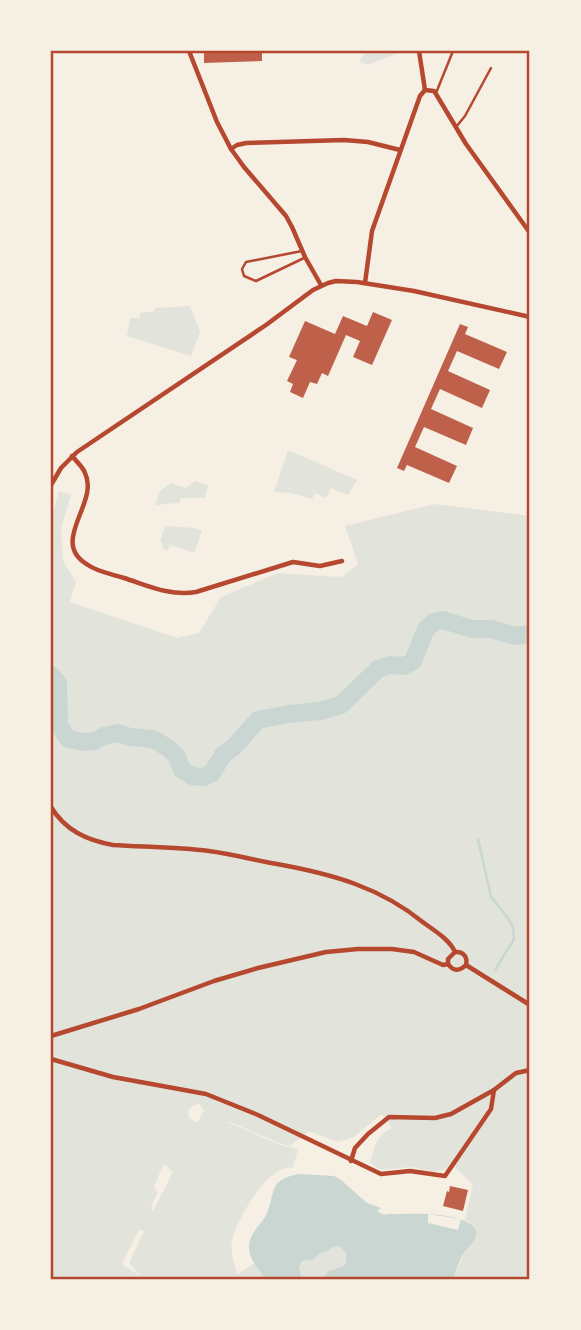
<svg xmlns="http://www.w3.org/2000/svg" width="581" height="1330" viewBox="0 0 581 1330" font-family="'PT Sans Narrow',sans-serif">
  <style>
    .green { fill: #e2e4dc; fill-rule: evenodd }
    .water { fill: #c9d6d2 }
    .pier { fill: #f6efe4 }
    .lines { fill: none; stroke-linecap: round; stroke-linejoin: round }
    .stream { stroke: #c9d6d2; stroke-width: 2.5 }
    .river { stroke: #c9d6d2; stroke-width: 18 }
    .building { fill: #bf614a }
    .service { stroke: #b5482f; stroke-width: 2.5 }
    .minor { stroke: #b5482f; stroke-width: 4.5 }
    .neatline { fill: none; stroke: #b5482f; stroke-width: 2.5 }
  </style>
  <rect width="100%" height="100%" fill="#f6efe4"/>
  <g class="green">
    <polygon points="375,51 403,51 368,65 359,61 366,52"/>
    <polygon points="190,306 200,332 191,356 127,336 130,318 140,318 140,313 154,311 155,308"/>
    <polygon points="288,450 357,480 348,495 331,488 326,498 315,493 312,499 291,493 274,492"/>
    <path d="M195,481L208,485L205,498H181L179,503L156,505C157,494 161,489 171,483L186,488Z"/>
    <path d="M59,491L71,495L61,529L63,561L76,582L70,602L177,638L199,633L221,597L278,573L341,577L358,564L345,526L434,504L530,516V1279H453L465,1251L475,1240L469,1222L465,1220L473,1184L458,1171L453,1162L445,1170L433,1172L411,1167L381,1170L370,1163C374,1148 376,1135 392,1128L382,1114L354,1137L338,1142L309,1131L290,1146L281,1144L228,1121V1122L280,1145L298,1149L293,1167C288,1168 281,1169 277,1172C260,1181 235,1223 232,1241C230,1252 234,1264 238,1274L254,1263L265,1279H51V517ZM199,1103L204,1111L197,1123L189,1118L188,1109ZM164,1164L173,1172L153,1211L151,1206L158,1193L154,1186ZM139,1230L144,1231L129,1263L140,1276L122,1264Z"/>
    <polygon points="165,526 194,528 202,531 194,553 170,545 168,550 162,548 163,544 160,541"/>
    <path d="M335,1246H341L346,1253C349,1273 331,1267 323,1279H302L299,1267L302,1261L313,1260L320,1252L329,1250Z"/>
  </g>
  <path class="water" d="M300,1174L334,1176L341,1180L367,1203L381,1208L377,1211L384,1215L387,1214C411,1214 460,1210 476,1229C478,1242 468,1245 462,1256C458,1263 456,1272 453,1279H323C325,1276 326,1272 330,1271C341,1266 348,1269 346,1253L340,1246H335L329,1250L320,1253L313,1260L302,1261L299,1268L302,1279H265C259,1269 248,1259 249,1245C250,1234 259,1226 265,1217C277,1196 265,1179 300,1174Z"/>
  <polygon class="pier" points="428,1214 461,1219 458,1230 428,1223"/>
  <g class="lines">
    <polyline class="stream" points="478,839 491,897 507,917 513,927 514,939 495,970"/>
    <polyline class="river" points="51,675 58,683 59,725 68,739 85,742 95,741 104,736 118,733 130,737 153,739 168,748 176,755 182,770 192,776 204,777 212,773 223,755 235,746 258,720 289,714 320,711 341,705 378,669 390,665 404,666 413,661 426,629 434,622 443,620 472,629 491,629 516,636 530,634"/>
  </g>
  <g class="building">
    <polygon points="204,51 262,51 262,61 204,63"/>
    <polygon points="373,312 392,320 372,365 353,357 360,341 346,335 328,376 322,373 317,384 310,382 303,398 290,392 293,384 287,381 297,360 289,357 305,321 335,334 343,316 367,326"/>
    <polygon points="460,324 468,327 465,334 507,352 499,369 457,351 448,371 490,390 482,408 440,389 431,409 473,428 466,445 424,427 415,447 457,466 449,483 407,465 404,471 397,468"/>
    <polygon points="450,1186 468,1190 463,1211 443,1206 447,1191 449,1192"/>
  </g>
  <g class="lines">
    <g class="service">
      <polyline points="436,93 453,51"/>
      <polyline points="456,127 465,116 491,68"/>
      <polyline points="302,251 246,262 242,269 244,276 256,281 304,258"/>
    </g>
    <g class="minor">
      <polyline points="189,51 217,122 231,149 244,167 286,216 292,227 305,257 321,285"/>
      <polyline points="419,51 425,90"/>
      <polyline points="425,90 434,91 436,94 466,144 530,233"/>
      <polyline points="231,149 237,145 246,143 344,140 368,142 400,150"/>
      <polyline points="365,283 372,231 420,96 425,90"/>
      <path d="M72,456C76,461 83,467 85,473C100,503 48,542 88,565C98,572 112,574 124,578C149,586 169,596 196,592L293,562L320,566L342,561"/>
      <polyline points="51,485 61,468 77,452 266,325 313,290 328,283 336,281 357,282 414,291 530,317"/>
      <path d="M51,807C65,830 86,840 113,845C144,847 177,847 209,851C232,854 254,860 277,864C332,874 380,887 424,923C435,931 450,940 455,952"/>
      <path d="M455,952C463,951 468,957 466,965"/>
      <path d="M448,964C453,971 459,972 466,965"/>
      <polyline points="448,964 448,959 455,952"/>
      <polyline points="466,965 530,1005"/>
      <polyline points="51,1036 139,1009 214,981 258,968 326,952 358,949 392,949 414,952 443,965 448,964"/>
      <polyline points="51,1059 113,1077 206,1094 258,1115 381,1174 410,1171 445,1176 491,1109 494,1090"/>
      <polyline points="351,1161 355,1148 368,1134 389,1117 435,1118 451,1114 494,1090 516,1073 530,1070"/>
    </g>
  </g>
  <rect width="581" height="1330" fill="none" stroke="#f6efe4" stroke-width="105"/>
  <rect x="52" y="52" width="476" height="1226" class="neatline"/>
</svg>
